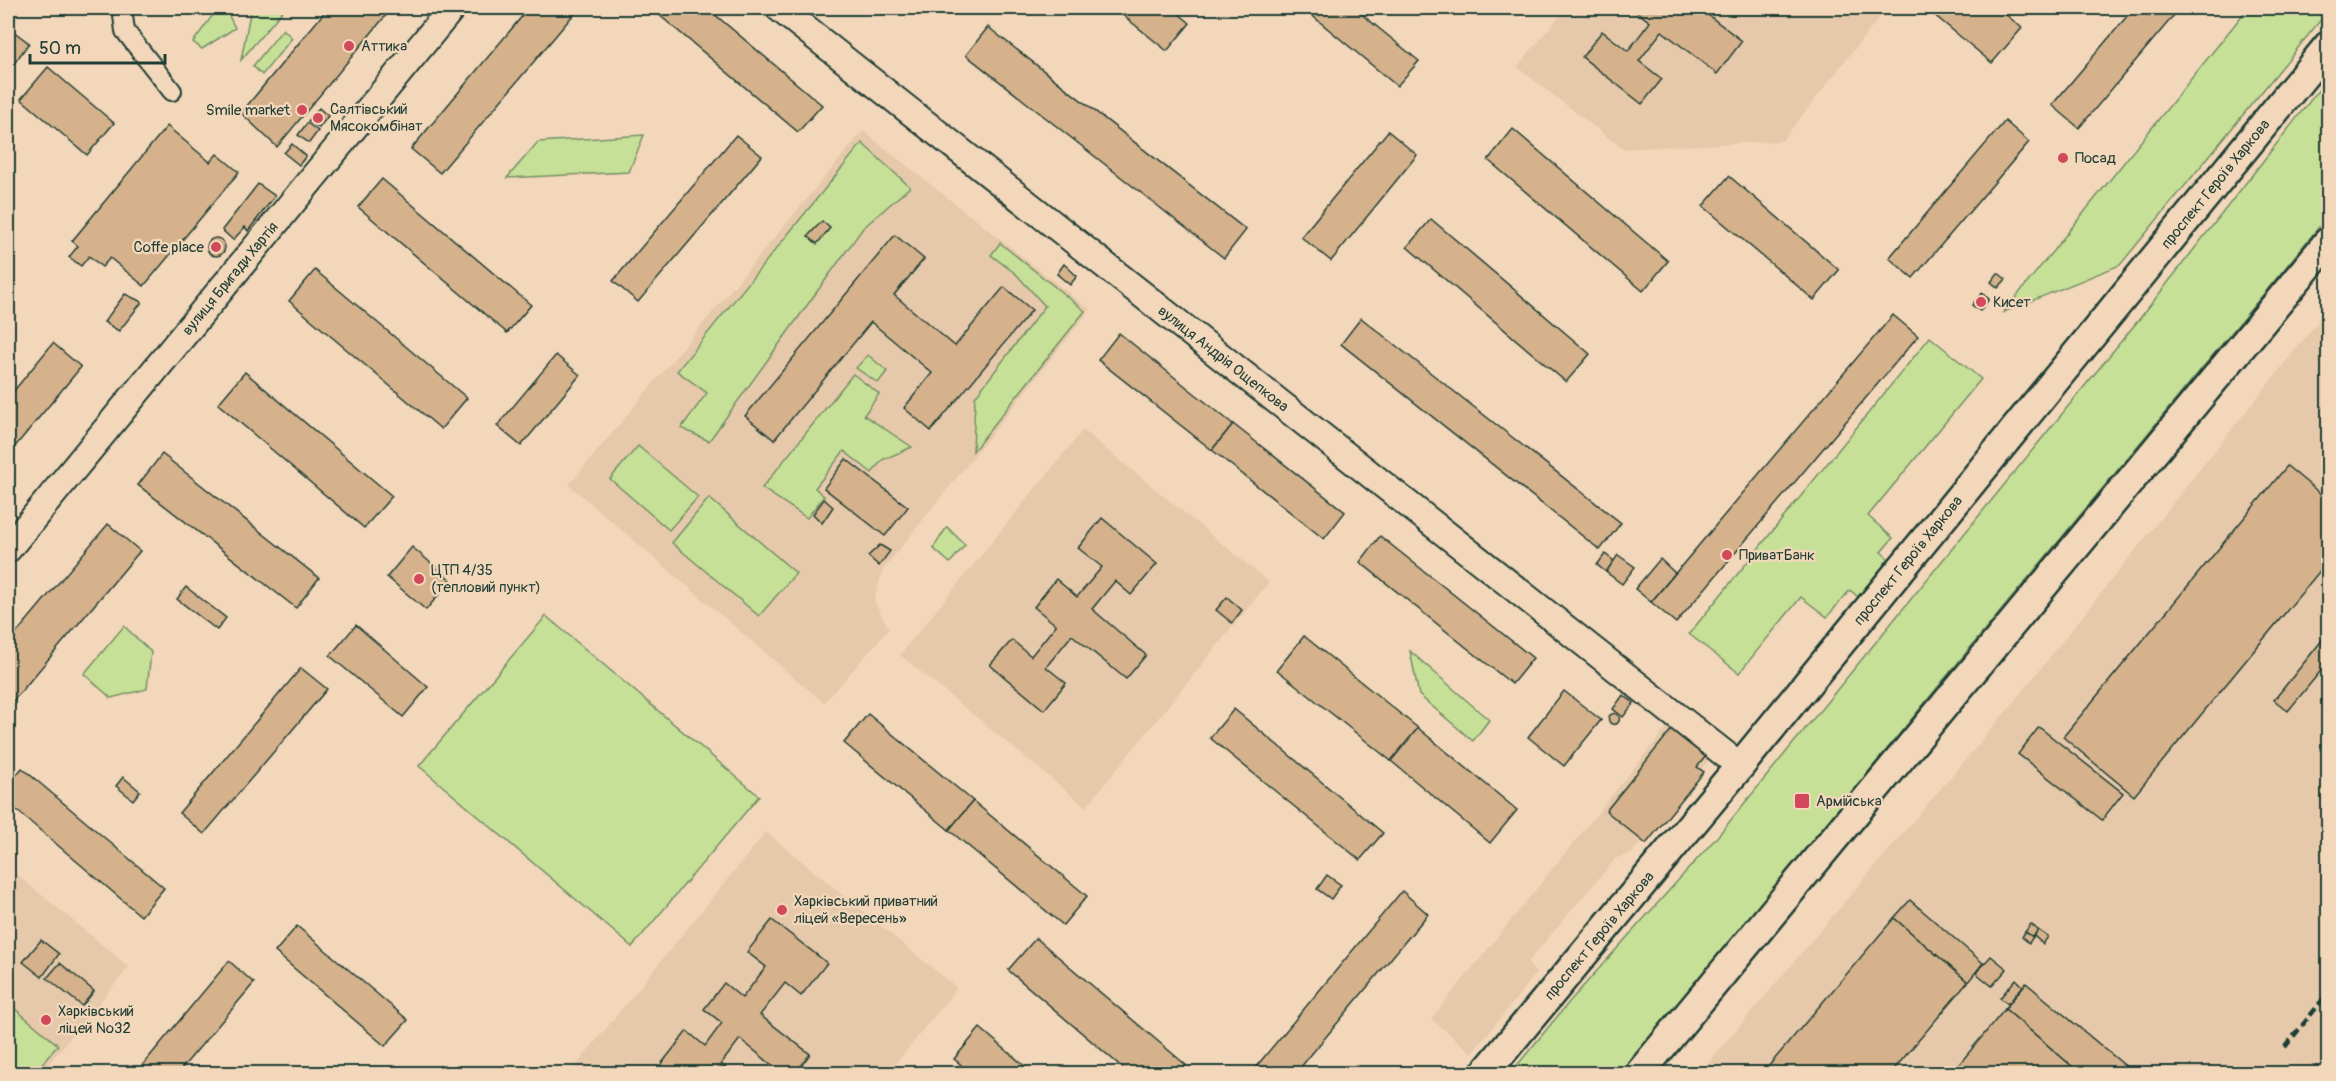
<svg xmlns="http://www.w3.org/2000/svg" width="2336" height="1081" viewBox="0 0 2336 1081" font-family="Pangolin,sans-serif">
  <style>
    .built { fill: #e6c9aa }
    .green { fill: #c7e097; stroke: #738e66; stroke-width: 1.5 }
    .building { fill: #d5b28b; stroke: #1f3d34; stroke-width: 1.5 }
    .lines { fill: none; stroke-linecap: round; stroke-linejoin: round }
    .street-casing { stroke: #1f3d34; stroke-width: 22 }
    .secondary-casing { stroke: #1f3d34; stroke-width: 30 }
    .primary-casing { stroke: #1f3d34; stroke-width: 33 }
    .street { stroke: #f3d7ba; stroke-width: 18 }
    .secondary { stroke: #f3d7ba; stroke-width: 26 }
    .primary { stroke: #f3d7ba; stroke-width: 28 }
    .rail { stroke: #1f3d34; stroke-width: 4.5; stroke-dasharray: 9 4.5; stroke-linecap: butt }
    .poi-dot { fill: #d1495b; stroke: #f3d7ba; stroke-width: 2 }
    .labels { text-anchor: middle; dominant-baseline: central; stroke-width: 4.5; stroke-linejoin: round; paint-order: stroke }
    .poi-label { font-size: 15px; fill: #1f3d34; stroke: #f3d7ba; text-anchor: start }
    .street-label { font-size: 15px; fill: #1f3d34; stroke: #f3d7ba }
  </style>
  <rect width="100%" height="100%" fill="#f3d7ba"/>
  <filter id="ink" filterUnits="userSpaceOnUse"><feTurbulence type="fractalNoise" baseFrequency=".0167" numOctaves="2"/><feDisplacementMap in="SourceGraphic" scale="12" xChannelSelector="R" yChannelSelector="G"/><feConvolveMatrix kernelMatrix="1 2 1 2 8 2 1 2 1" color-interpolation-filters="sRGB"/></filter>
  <g filter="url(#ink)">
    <g class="built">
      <polygon points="1566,8 1887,8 1782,141 1623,149 1517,67"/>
      <polygon points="863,131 1090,310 883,570 874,601 889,629 824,703 569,485"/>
      <polygon points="2328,309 2328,1073 1699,1074 2009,708"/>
      <polygon points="1083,430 1269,582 1086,807 900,655"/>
      <polygon points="1672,721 1713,755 1632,853 1616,858 1528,962 1536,974 1472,1053 1431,1019"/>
      <polygon points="766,832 957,988 888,1073 569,1074"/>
      <polygon points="8,867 129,967 41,1073 8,1073"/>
    </g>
    <g class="green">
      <polygon points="218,8 225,8 235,28 202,49 193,42"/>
      <polygon points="251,8 285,8 241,60"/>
      <polygon points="2248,8 2328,8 2328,11 2120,265 2004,312"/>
      <polygon points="283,29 292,38 262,75 253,66"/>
      <polygon points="2328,78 2328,216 1941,683 1622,1073 1510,1074 1570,1001 1717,837 2141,317"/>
      <polygon points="644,135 629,172 507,178 538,142"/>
      <polygon points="862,143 910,187 863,228 709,441 681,428 707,393 677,371"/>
      <polygon points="1000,243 1085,311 973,451 975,397 1045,306 1016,274 991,255"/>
      <polygon points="1930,337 1981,379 1868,516 1893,538 1881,552 1889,559 1858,597 1850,590 1827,617 1801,597 1739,673 1689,634"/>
      <polygon points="868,355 887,371 878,383 856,368"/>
      <polygon points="853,374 879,394 864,415 912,447 882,460 872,473 844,451 815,488 824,496 807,518 762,488"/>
      <polygon points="638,446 698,497 669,530 610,479"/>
      <polygon points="709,498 796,573 759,616 672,543"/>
      <polygon points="947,527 965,545 950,563 933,548"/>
      <polygon points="546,616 759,796 632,947 419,766"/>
      <polygon points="124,626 151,652 147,689 111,698 84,674"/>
      <polygon points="1410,651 1489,720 1473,741 1419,695"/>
      <polygon points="8,1003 58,1045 34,1073 8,1073"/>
    </g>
    <g class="building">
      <polygon points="328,8 392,8 277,147 241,113"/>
      <polygon points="529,8 579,8 440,173 411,149"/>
      <polygon points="651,8 707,8 822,105 798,132"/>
      <polygon points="1114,8 1172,8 1190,23 1167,51"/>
      <polygon points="1303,8 1354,8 1419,61 1397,86"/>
      <polygon points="1632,8 1699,8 1742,41 1717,74 1662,31 1639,61 1662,79 1642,104 1582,57 1602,31 1628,51 1650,22"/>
      <polygon points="1926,8 1998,8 2022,28 1992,63"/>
      <polygon points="2134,8 2180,8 2079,128 2052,105"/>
      <polygon points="988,27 1246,230 1224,258 966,55"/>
      <polygon points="13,31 29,43 8,72 8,39"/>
      <polygon points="48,67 114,123 87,155 21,99"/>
      <polygon points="319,108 328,116 319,128 308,121"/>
      <polygon points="2005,121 2029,142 1913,278 1889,258"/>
      <polygon points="307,123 318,131 309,143 298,135"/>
      <polygon points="167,126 210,162 217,154 239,172 144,286 110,258 102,267 89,256 81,266 69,257 78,246 72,241"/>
      <polygon points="1513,129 1668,261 1643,291 1488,160"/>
      <polygon points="1388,131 1417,155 1331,261 1301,237"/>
      <polygon points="736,135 762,156 638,302 613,281"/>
      <polygon points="292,144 306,156 299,165 284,153"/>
      <polygon points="1729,176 1839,270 1814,300 1703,206"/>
      <polygon points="382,179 531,305 507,333 358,207"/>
      <polygon points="258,184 275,196 248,231 245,227 233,240 222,230"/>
      <polygon points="1431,219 1590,354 1566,382 1407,247"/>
      <polygon points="822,221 830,228 817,244 808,236"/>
      <polygon points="895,235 924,259 894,295 955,346 1004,287 1032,310 931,431 904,408 932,373 871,322 774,440 745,416"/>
      <circle cx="216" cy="247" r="9"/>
      <polygon points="1064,264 1077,276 1070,285 1057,274"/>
      <polygon points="315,270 467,398 441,429 289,301"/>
      <polygon points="1998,273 2006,279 1998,288 1991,282"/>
      <polygon points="1982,293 1989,299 1980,311 1972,305"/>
      <polygon points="125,294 142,302 119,331 104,322"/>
      <polygon points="1893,315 1918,336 1676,623 1651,602"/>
      <polygon points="1361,318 1621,523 1600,550 1341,344"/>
      <polygon points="1119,333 1233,424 1212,450 1098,360"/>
      <polygon points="53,343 81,367 8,455 8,398"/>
      <polygon points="556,355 580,375 521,446 497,426"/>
      <polygon points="245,372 392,496 364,528 218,404"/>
      <polygon points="1233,424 1345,512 1324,539 1212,450"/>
      <polygon points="162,454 319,578 296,608 138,485"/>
      <polygon points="846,459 908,507 885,536 824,488"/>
      <polygon points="2287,466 2328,500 2328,561 2134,796 2063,737"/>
      <polygon points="824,499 833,507 822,523 813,514"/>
      <polygon points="1102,518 1157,564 1131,595 1115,581 1092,609 1146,655 1126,679 1072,635 1046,667 1066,683 1044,710 990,665 1012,640 1031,656 1056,625 1034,607 1056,579 1077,597 1102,567 1078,548"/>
      <polygon points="108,524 140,551 8,707 8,643"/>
      <polygon points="1380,536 1533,658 1512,684 1360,562"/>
      <polygon points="880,545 890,551 879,566 868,556"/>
      <polygon points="412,547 451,580 426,610 387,577"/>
      <polygon points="1605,554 1614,561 1606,572 1597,565"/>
      <polygon points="1618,555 1635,567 1622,584 1606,572"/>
      <polygon points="1660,559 1675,573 1651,602 1635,589"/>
      <polygon points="186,587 226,618 217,630 177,599"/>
      <polygon points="1227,597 1242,610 1232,623 1216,610"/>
      <polygon points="356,625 428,687 403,717 330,656"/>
      <polygon points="2328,633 2328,662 2288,711 2274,700"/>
      <polygon points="1304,636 1418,728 1391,761 1277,670"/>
      <polygon points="301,668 327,689 204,834 179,813"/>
      <polygon points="1564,691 1601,720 1564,766 1528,737"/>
      <polygon points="1623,695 1634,703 1623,717 1613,709"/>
      <polygon points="1234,709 1383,833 1360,860 1210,738"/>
      <circle cx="1614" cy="719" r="5.5"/>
      <polygon points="868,714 973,801 949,830 844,743"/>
      <polygon points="2039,727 2123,793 2102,820 2018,754"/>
      <polygon points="1418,728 1517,810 1490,843 1391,761"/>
      <polygon points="1672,729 1706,756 1697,767 1704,772 1646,844 1606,811"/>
      <polygon points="22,768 164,888 141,916 8,803 8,785"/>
      <polygon points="123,777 140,791 133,800 116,786"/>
      <polygon points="973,801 1087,896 1063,925 949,830"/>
      <polygon points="1327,875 1341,885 1331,899 1317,889"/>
      <polygon points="1402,891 1428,914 1295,1074 1250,1074"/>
      <polygon points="1910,900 1983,963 1968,982 1894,918"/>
      <polygon points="1894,918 1968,982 1890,1074 1762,1074"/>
      <polygon points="772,920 827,963 801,996 785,983 760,1015 810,1054 795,1074 783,1074 740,1039 721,1064 733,1074 657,1074 655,1072 687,1031 705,1046 722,1023 704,1009 724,983 742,998 766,967 747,952"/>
      <polygon points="2031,924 2038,930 2033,937 2025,932"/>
      <polygon points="297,926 408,1020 385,1046 275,952"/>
      <polygon points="2038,930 2048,937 2043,944 2034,936"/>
      <polygon points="2025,932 2033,937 2029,943 2022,937"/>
      <polygon points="1036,938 1186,1065 1179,1074 1130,1074 1008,970"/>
      <polygon points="41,940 59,954 42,977 23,962"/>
      <polygon points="1991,956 2007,969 1992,986 1976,973"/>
      <polygon points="229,961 254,983 177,1074 135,1074"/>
      <polygon points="60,963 94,991 82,1006 47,978"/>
      <polygon points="2016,979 2023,986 2008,1004 2000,998"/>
      <polygon points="2026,983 2135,1074 2081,1074 2005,1009"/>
      <polygon points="2005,1009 2081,1074 1951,1074"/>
      <polygon points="980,1028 1034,1074 972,1074 954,1059"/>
    </g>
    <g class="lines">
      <g class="street-casing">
        <polyline id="street" points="122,8 125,31 172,91"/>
      </g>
      <g class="secondary-casing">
        <g id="secondary">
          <path id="s1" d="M779,8L1740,766"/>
          <path id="s2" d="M8,549L452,8"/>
        </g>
      </g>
      <g class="primary-casing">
        <g id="primary">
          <path id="s3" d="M1484,1074L1740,766L2328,46"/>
          <polyline points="1639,1074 2328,242"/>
        </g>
      </g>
      <use href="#street" class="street"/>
      <use href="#secondary" class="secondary"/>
      <use href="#primary" class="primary"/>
      <polyline class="rail" points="2285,1047 2328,993"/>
    </g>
  </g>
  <g class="poi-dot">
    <circle cx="349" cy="46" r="6"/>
    <circle cx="302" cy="110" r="6"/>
    <circle cx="318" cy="118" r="6"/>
    <circle cx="2063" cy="158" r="6"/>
    <circle cx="216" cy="247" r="6"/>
    <circle cx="1981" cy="302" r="6"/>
    <circle cx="1727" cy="555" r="6"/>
    <circle cx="419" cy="579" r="6"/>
    <rect x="1794" y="793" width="16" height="16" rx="3"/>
    <circle cx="782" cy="910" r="6"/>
    <circle cx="46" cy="1020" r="6"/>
  </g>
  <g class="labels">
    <g class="poi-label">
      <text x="361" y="46">Аттика</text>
      <text x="330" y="109">Салтівський<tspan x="330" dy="17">Мясокомбінат</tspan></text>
      <text x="290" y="110" text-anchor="end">Smile market</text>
      <text x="2075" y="158">Посад</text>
      <text x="204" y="247" text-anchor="end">Coffe place</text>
      <text x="1993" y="302">Кисет</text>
      <text x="1739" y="555">ПриватБанк</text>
      <text x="431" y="570">ЦТП 4/35<tspan x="431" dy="17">(тепловий пункт)</tspan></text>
      <text x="1816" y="801">Армійська</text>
      <text x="794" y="901">Харківський приватний<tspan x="794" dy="17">ліцей «Вересень»</tspan></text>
      <text x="58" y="1011">Харківський<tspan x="58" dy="17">ліцей №32</tspan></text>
    </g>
    <g class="street-label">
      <text stroke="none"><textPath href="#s3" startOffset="1152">проспект Героїв Харкова</textPath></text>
      <text stroke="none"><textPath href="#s2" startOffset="350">вулиця Бригади Хартія</textPath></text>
      <text stroke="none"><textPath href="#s1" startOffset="566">вулиця Андрія Ощепкова</textPath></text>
      <text stroke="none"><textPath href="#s3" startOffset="666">проспект Героїв Харкова</textPath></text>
      <text stroke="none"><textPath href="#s3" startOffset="180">проспект Героїв Харкова</textPath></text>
    </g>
  </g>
  <rect width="2336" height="1081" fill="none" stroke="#f3d7ba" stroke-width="30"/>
  <rect x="15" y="15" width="2306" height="1051" fill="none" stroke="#1f3d34" stroke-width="2" filter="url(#ink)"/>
  <path d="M30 54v9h135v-9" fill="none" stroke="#1f3d34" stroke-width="3"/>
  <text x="39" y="54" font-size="18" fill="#1f3d34" stroke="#f3d7ba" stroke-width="4.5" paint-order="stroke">50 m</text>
</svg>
